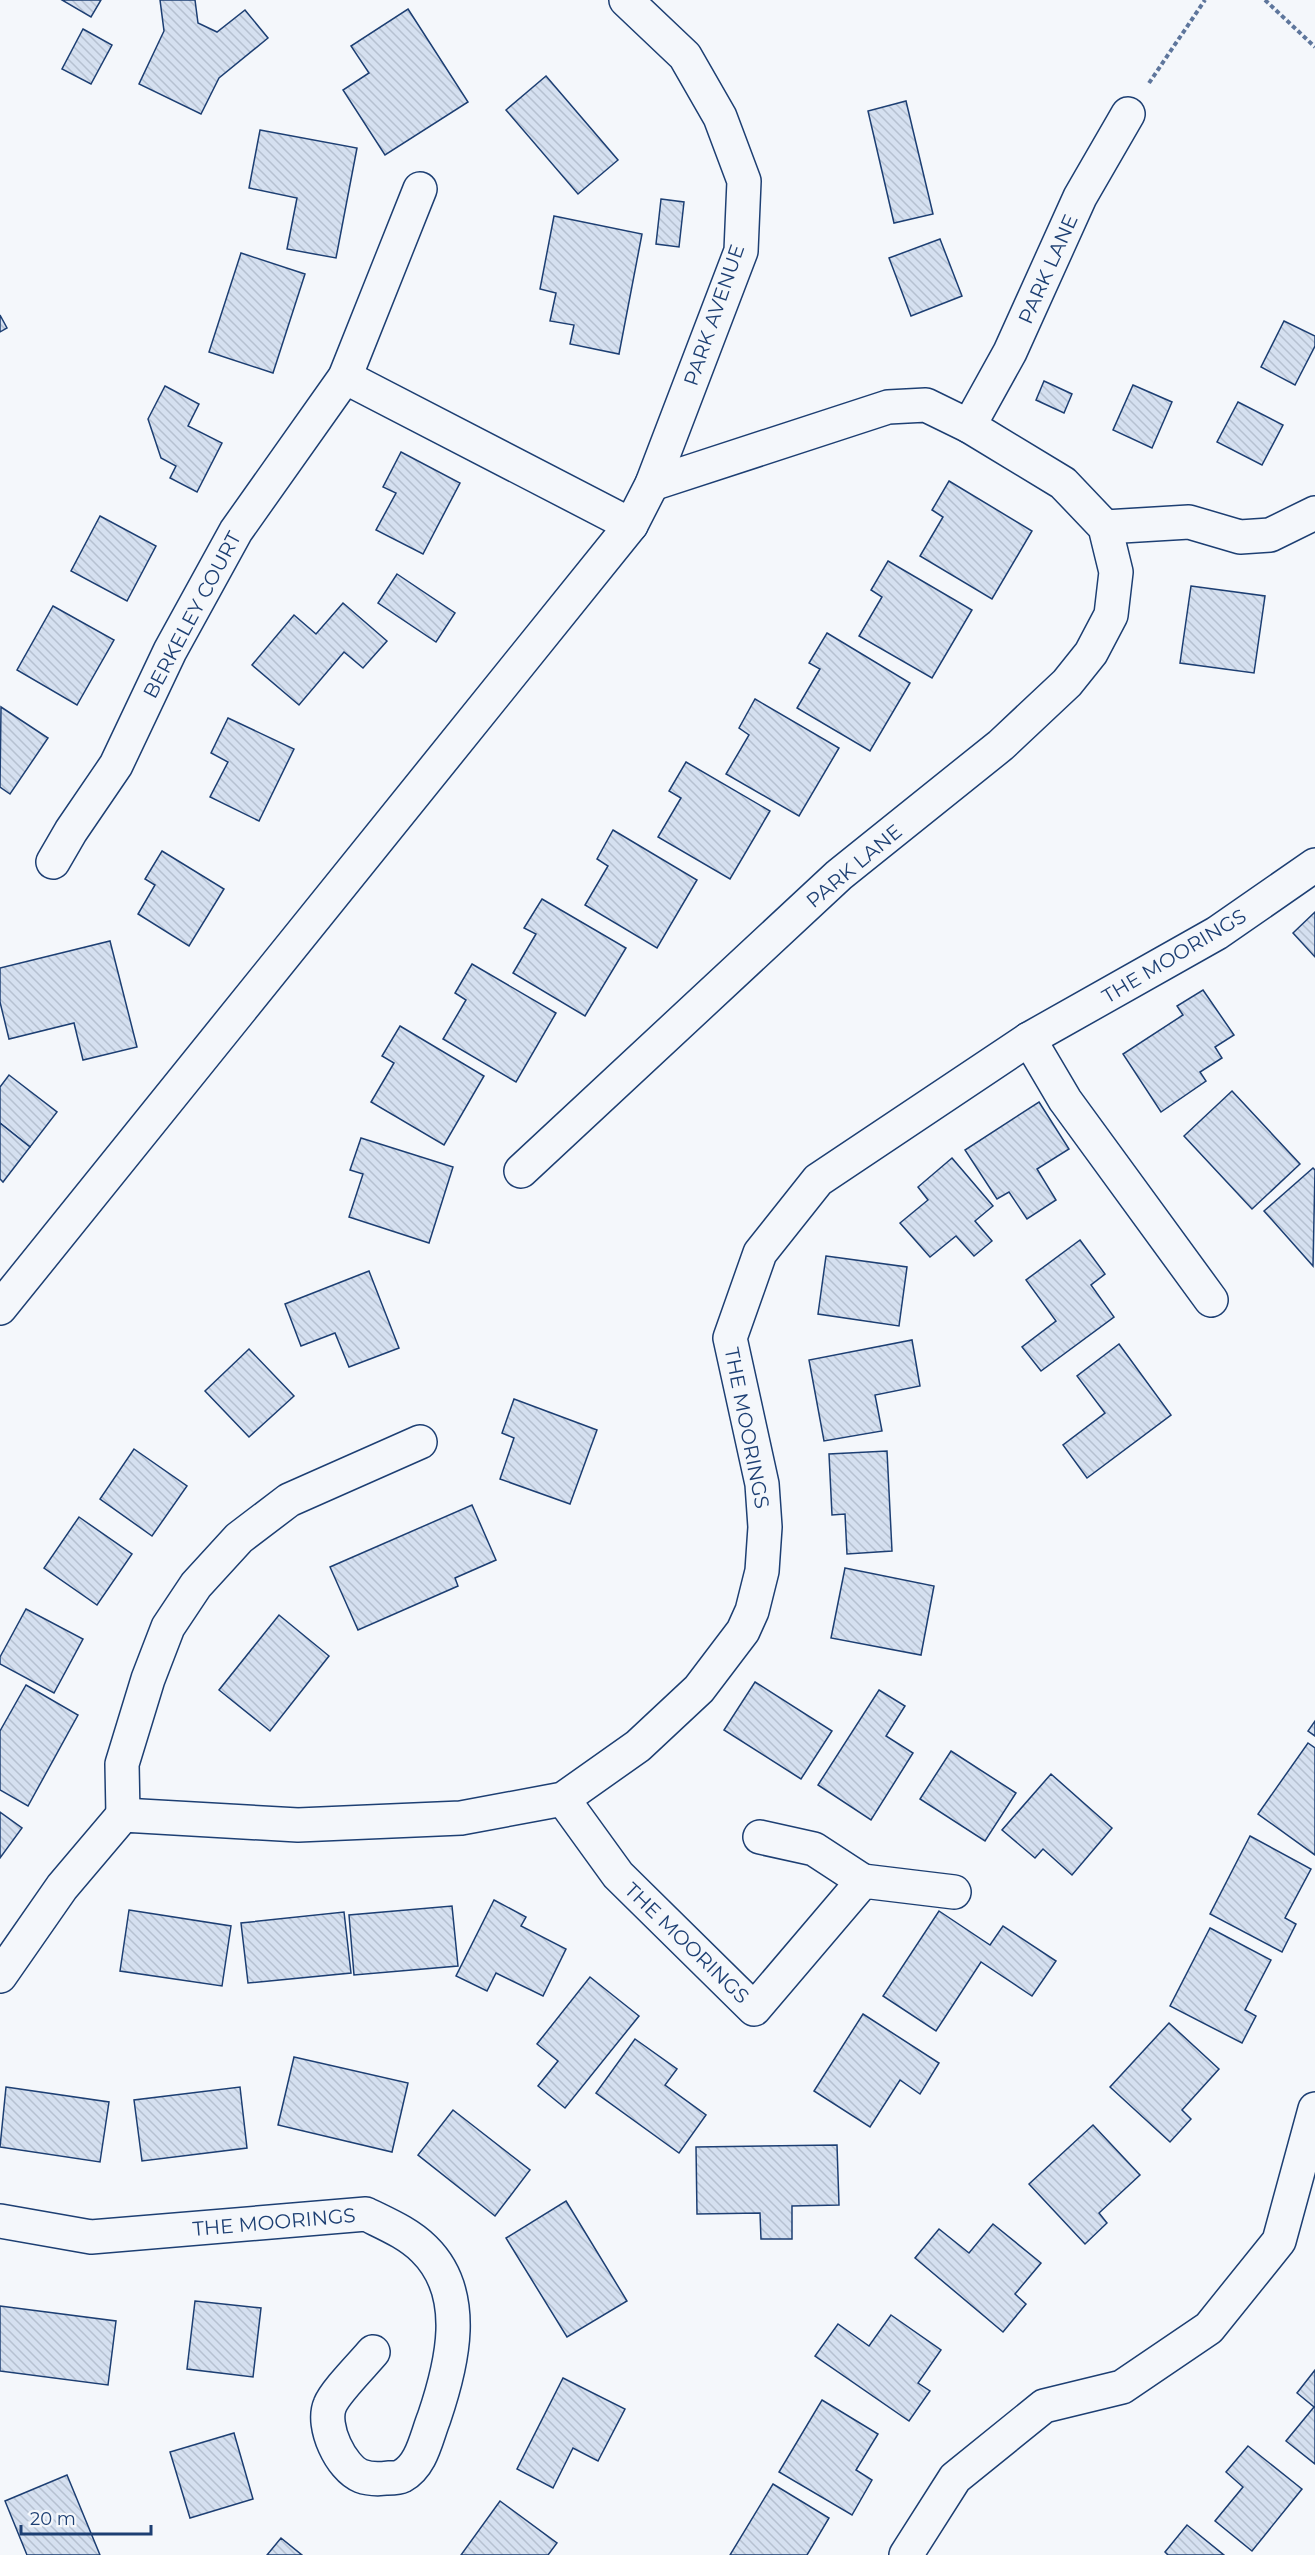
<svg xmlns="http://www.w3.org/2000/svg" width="1315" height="2555" viewBox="0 0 1315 2555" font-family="Montserrat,sans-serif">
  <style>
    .building { fill: url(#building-back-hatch); stroke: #1d3f73; stroke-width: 1.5 }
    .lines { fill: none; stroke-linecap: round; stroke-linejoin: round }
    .minor-casing { stroke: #1d3f73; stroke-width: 36 }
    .path { stroke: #5e769c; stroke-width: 4; stroke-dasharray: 4.5 3; stroke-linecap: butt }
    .minor { stroke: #f4f7fb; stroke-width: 33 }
    .labels { text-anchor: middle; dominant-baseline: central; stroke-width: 4.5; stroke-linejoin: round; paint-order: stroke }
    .street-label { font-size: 20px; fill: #1d3f73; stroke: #f4f7fb }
  </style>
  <defs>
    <pattern id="building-back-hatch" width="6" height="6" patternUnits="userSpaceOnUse" patternTransform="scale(1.5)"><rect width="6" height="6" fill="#d5e0f0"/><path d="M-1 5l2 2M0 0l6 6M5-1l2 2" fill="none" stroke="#b6c1d1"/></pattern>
  </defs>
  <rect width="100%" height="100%" fill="#f4f7fb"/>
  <g class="building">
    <polygon points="62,0 101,0 91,17"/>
    <polygon points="160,0 195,0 198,23 217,32 245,10 268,38 219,78 201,114 139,84 164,31"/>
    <polygon points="408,9 468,102 385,155 343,90 369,73 351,46"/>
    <polygon points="83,29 112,45 91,84 62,69"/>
    <polygon points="546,76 618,160 578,194 506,110"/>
    <polygon points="906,101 933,214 894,223 868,111"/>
    <polygon points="260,130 357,148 336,258 287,249 297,198 249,188"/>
    <polygon points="661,199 684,202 679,247 656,244"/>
    <polygon points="554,216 642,234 619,354 570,344 574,325 550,321 556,293 540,289"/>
    <polygon points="940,239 962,296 911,316 889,258"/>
    <polygon points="241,253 305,274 273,373 209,352"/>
    <polygon points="0,315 7,328 0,332"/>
    <polygon points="1284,321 1315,336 1315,346 1295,385 1261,367"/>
    <polygon points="1044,381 1072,394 1064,413 1036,400"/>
    <polygon points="1133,385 1172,402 1152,448 1113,430"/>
    <polygon points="165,386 199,404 188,426 222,443 197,492 170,478 176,466 161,458 148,419"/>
    <polygon points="1238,402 1283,425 1262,465 1217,442"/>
    <polygon points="401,452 460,483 423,554 376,530 396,493 383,487"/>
    <polygon points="949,481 1032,531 992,599 920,556 943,517 932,510"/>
    <polygon points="100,516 156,546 127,601 71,571"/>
    <polygon points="888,561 972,610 932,678 859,636 882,597 871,590"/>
    <polygon points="397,574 455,613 436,642 378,603"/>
    <polygon points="1191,586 1265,596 1254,673 1180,663"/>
    <polygon points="343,603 387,641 363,668 344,652 299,705 252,665 294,615 316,634"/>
    <polygon points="53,606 114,640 77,705 17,670"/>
    <polygon points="827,633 910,683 870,751 797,708 820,669 809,663"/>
    <polygon points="755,699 839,748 799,816 726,774 749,735 739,728"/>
    <polygon points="1,707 48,738 10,794 0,787"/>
    <polygon points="228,718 294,749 259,821 210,797 228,762 211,753"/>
    <polygon points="686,762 770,811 730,879 658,837 681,798 669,791"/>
    <polygon points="613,830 697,880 657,948 585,905 608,866 597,859"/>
    <polygon points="162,851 224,889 189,946 138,914 155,885 145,879"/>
    <polygon points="542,899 626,948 585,1016 513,973 536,934 524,928"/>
    <polygon points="1315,912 1315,957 1293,933"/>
    <polygon points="110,941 137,1047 83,1060 74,1023 9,1039 0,1002 0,968"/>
    <polygon points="472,964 556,1013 516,1082 443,1039 466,1000 455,993"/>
    <polygon points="1203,990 1234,1035 1215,1047 1222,1058 1200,1072 1206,1081 1161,1112 1123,1054 1183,1015 1177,1006"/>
    <polygon points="400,1026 484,1076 444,1145 371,1102 394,1063 382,1056"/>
    <polygon points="9,1075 57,1112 30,1147 0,1123 0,1087"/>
    <polygon points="1232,1091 1300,1164 1252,1209 1184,1136"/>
    <polygon points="1039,1102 1069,1149 1037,1169 1056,1200 1027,1219 1009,1192 997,1199 965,1150"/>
    <polygon points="0,1123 30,1147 3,1182 0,1179"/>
    <polygon points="361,1138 453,1167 429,1243 349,1217 363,1174 350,1170"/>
    <polygon points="952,1158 993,1206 975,1221 992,1241 974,1256 956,1236 930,1257 900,1223 928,1200 918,1187"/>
    <polygon points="1313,1168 1315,1170 1313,1266 1264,1211"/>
    <polygon points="1080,1240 1105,1274 1091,1285 1114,1317 1041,1371 1022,1347 1056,1321 1026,1280"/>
    <polygon points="826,1256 907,1267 899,1326 818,1314"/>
    <polygon points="369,1271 399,1348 349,1367 335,1333 301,1346 285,1304"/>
    <polygon points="912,1340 920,1386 875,1395 882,1431 824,1441 809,1360"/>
    <polygon points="1119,1344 1171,1415 1087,1478 1063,1445 1105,1413 1077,1376"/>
    <polygon points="249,1349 294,1396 249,1437 205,1391"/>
    <polygon points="514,1399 597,1430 570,1504 500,1479 514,1438 502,1433"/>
    <polygon points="134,1449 187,1486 152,1536 100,1499"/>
    <polygon points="887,1451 892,1551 847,1554 845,1514 832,1515 829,1454"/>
    <polygon points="472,1505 496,1560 455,1578 458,1586 358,1630 330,1567"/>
    <polygon points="79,1517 132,1554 97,1605 44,1568"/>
    <polygon points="845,1568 934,1586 921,1655 831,1638"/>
    <polygon points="26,1609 83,1639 54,1693 0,1664 0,1657"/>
    <polygon points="279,1615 329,1656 270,1731 219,1690"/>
    <polygon points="755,1682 832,1731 801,1779 724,1730"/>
    <polygon points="26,1685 78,1715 28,1806 0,1790 0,1731"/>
    <polygon points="879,1690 905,1706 886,1736 913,1753 871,1820 818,1785"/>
    <polygon points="1315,1721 1315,1736 1308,1731"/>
    <polygon points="1308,1743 1315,1748 1315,1855 1258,1814"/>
    <polygon points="951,1751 1016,1793 985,1841 920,1799"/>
    <polygon points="1051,1774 1112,1828 1072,1875 1043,1849 1035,1858 1002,1830"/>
    <polygon points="0,1812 22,1828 0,1858"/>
    <polygon points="1250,1836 1311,1869 1285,1918 1296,1924 1282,1952 1210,1914"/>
    <polygon points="494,1900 526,1917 521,1926 566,1949 543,1996 496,1973 487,1991 456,1976"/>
    <polygon points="452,1906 458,1966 354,1975 349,1915"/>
    <polygon points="129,1910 231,1926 222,1986 120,1971"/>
    <polygon points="939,1911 990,1945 1003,1926 1056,1961 1032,1996 981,1962 936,2031 883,1996"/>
    <polygon points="344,1912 351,1973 248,1983 241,1923"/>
    <polygon points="1210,1928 1271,1960 1245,2010 1256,2016 1242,2043 1170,2006"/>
    <polygon points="590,1977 639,2016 565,2108 538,2086 558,2061 537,2044"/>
    <polygon points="863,2014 939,2063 920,2094 900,2080 870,2127 814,2091"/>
    <polygon points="1169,2023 1219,2069 1182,2110 1191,2119 1170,2142 1110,2087"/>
    <polygon points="635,2039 677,2069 665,2085 706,2115 679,2153 596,2093"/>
    <polygon points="294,2057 408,2083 392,2152 278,2125"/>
    <polygon points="6,2087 109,2102 100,2162 0,2147"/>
    <polygon points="240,2087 247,2148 142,2161 134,2100"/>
    <polygon points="453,2110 530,2170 495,2216 418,2155"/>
    <polygon points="1093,2125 1140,2175 1099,2213 1107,2223 1085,2244 1029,2184"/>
    <polygon points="837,2145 839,2205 792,2206 792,2239 761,2239 760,2213 697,2214 696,2147"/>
    <polygon points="566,2201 627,2301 567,2337 506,2238"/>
    <polygon points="993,2224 1041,2263 1015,2294 1026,2304 1003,2332 915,2258 939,2229 969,2253"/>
    <polygon points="195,2301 261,2308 253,2377 187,2369"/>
    <polygon points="0,2306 116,2321 108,2385 0,2371"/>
    <polygon points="891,2315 941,2350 918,2383 930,2391 909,2421 815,2356 838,2324 869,2346"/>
    <polygon points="1315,2370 1315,2464 1286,2441 1314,2407 1297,2393"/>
    <polygon points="563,2378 625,2409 598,2461 573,2448 553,2488 517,2469"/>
    <polygon points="822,2400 878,2434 856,2470 872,2480 852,2515 779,2472"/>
    <polygon points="234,2433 253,2499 190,2518 170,2452"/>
    <polygon points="1248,2446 1302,2489 1252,2551 1215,2521 1243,2487 1226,2472"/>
    <polygon points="67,2475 100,2555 27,2555 5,2501"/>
    <polygon points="773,2484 829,2518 807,2555 730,2555"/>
    <polygon points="500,2501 557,2543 548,2555 461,2555"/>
    <polygon points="1187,2525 1224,2555 1168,2555 1165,2552"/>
    <polygon points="281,2538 302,2555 267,2555"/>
  </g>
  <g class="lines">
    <g class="minor-casing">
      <g id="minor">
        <polyline points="345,377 631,525"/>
        <polyline points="652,484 888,407 926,405 969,426 1010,352 1080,197 1128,114"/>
        <polyline points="1105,527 1189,522 1240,537 1270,535 1315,513"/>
        <polyline points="53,862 71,831 116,765 170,651 236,531 345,377 420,189"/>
        <polyline points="1029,1039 1065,1100 1211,1300"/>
        <polyline points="521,1171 839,875 1001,745 1067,683 1091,653 1111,615 1116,572 1105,527 1063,483 969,426"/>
        <polyline points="0,1308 631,525 652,484 741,251 744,181 720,117 685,56 626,0"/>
        <polyline points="563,1799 618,1875 754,2009 863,1881 954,1892"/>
        <polyline points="123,1815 122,1764 148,1679 168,1627 196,1585 239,1538 289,1500 420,1442"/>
        <polyline points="760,1837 814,1849 863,1881"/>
        <polyline points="0,1976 62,1887 123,1815 298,1825 461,1818 563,1799 638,1746 699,1689 743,1631 752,1611 762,1571 765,1527 762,1484 730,1338 760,1253 818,1180 1029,1039 1217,933 1315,865"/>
        <path d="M0,2221L91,2237L366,2214C386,2224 408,2233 424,2249C470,2294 452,2365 434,2418C426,2438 422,2465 402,2476C398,2478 393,2478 388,2478C380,2479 369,2479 361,2476C341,2468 321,2426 330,2405C335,2392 363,2364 373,2352"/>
        <polyline points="906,2555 955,2478 1044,2406 1122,2387 1209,2328 1279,2241 1315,2109"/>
      </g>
    </g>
    <g class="path">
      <polyline points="1265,0 1315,47"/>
      <polyline points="1149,83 1205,0"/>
    </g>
    <use href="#minor" class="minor"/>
  </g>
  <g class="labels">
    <g class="street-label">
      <text transform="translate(1048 269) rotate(-66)">PARK LANE</text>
      <text transform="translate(714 315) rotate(-71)">PARK AVENUE</text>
      <text transform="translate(192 615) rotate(-62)">BERKELEY COURT</text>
      <text transform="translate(854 866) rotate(-40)">PARK LANE</text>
      <text transform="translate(1174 956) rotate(-31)">THE MOORINGS</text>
      <text transform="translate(747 1428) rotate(79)">THE MOORINGS</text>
      <text transform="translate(687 1943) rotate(44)">THE MOORINGS</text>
      <text transform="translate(274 2222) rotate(-5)">THE MOORINGS</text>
    </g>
  </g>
  <path d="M21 2525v9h130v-9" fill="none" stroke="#1d3f73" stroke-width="3"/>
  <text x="30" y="2525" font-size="18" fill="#1d3f73" stroke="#f4f7fb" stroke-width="4.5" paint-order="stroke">20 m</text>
</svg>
